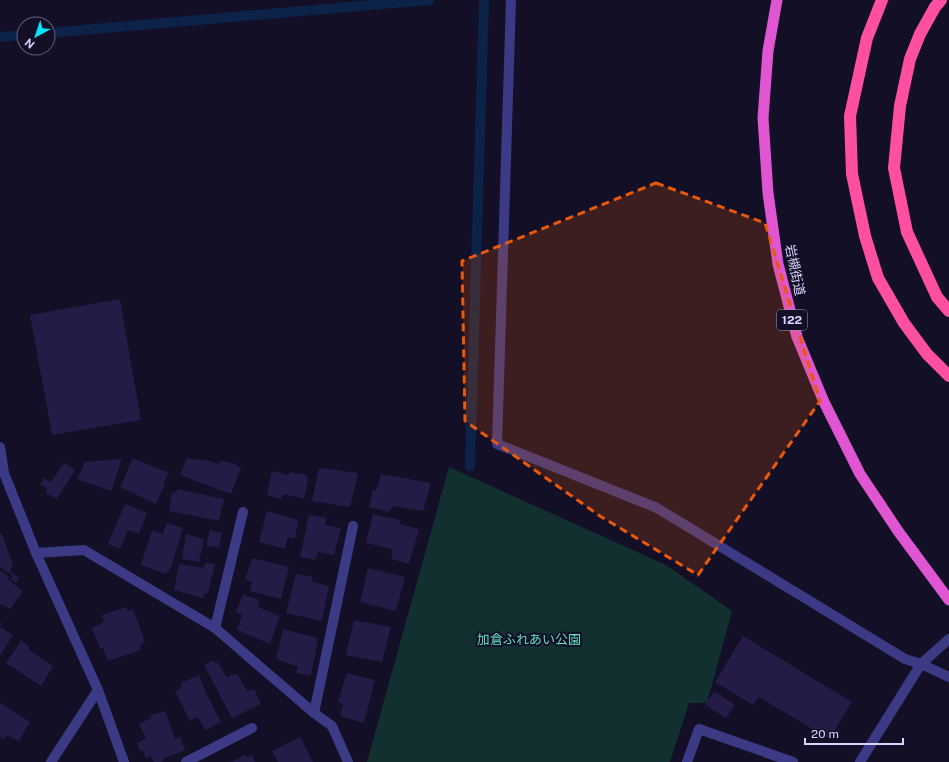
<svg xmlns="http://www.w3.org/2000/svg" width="949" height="762" viewBox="0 0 949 762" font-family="'Public Sans','Noto Sans JP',sans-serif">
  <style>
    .green { fill: #12302f }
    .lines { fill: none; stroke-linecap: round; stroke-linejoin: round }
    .stream { stroke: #0c2248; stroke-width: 10 }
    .building { fill: #241b47 }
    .service { stroke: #3d3a85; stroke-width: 10 }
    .minor { stroke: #3d3a85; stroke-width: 10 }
    .tertiary { stroke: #3d3a85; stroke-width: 10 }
    .trunk { stroke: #e055d1; stroke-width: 11 }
    .motorway { stroke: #ff4fa3; stroke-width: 12 }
    .marked { fill: #e8590c; fill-opacity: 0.2; stroke: #e8590c; stroke-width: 3; stroke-dasharray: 8 5; stroke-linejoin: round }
    .labels { text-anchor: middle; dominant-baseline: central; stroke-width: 4; stroke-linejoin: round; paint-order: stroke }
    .shield { fill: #130f26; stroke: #9e99be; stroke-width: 1 }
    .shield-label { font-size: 12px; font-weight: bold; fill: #d9d4ff }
    .street-label { font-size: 13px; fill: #d9d4ff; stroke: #130f26 }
    .park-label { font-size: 13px; fill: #5fe0c0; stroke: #130f26 }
  </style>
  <rect width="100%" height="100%" fill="#130f26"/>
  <polygon class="green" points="449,467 666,565 732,611 707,703 689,703 670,762 367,762"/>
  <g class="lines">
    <g class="stream">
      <polyline points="48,33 429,0"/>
      <polyline points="0,37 24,35"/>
      <polyline points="470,466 484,0"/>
    </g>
  </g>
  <g class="building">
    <polygon points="120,299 141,420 52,435 30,315"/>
    <polygon points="133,458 169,473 164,482 165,484 156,504 120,487"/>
    <polygon points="187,458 196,460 197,459 203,461 205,459 218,464 220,462 223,461 235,464 241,468 231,494 180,475"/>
    <polygon points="122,459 111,491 77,479 85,462"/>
    <polygon points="64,463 75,470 57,499 46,493 47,488 40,485 43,478 51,482"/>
    <polygon points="319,468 358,473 350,507 312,501"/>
    <polygon points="272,471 288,475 290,472 307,475 308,481 304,499 284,494 281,499 267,495"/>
    <polygon points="381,474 431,483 423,511 393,506 389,512 369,507 373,490 376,490"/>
    <polygon points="178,489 224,499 219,521 169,511 172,492 176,493"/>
    <polygon points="125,504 147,513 139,534 128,530 120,549 108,544"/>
    <polygon points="267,511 298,520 295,539 288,537 285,549 259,542"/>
    <polygon points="373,514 400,520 400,524 419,529 409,564 391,559 393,550 392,549 366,543"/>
    <polygon points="309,515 326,518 325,525 341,528 334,555 318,552 315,560 300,557"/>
    <polygon points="167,523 183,528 171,568 166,574 141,565 152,530 163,534"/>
    <polygon points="210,530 222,533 219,548 206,546"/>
    <polygon points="0,533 2,534 13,565 10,571 19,578 16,583 11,579 12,575 0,567"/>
    <polygon points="186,534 204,539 199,562 182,559"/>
    <polygon points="252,558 289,567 281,599 250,591 252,583 245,579"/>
    <polygon points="206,562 215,564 208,593 204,594 203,598 174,590 179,564 203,568"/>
    <polygon points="368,568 405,577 396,611 360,602"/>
    <polygon points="0,570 9,577 8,580 23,591 10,609 1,604 0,606"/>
    <polygon points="296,574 313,577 312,581 313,582 329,586 322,621 286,613"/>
    <polygon points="243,594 259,600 257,606 258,607 280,616 270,644 237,630 242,615 236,612"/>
    <polygon points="126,607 128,611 133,609 145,642 140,645 141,650 108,661 103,648 100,648 92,628 104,622 102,615"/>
    <polygon points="354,620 391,627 382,662 346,655"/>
    <polygon points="0,622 2,623 0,627 13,635 0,656"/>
    <polygon points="283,629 318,638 311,676 296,673 298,667 276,659"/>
    <polygon points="743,636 852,702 829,739 759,697 753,705 715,682"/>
    <polygon points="21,641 29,646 29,650 53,666 41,686 6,663"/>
    <polygon points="213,660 215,663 217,662 227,677 235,674 238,675 247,691 254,689 261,704 232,718 204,665"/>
    <polygon points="347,673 375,680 364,723 340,716 343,705 338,701"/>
    <polygon points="199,675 208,697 221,722 205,730 198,717 190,721 175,691 182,687 181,683"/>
    <polygon points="714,691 735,705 726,718 705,705"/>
    <polygon points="0,703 30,722 19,741 7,735 3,739 0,736"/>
    <polygon points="165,711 175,739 180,737 185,750 163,759 163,761 162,762 154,762 151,756 146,758 143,750 140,751 137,743 146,738 139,724 151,718 151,715"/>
    <polygon points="300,737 313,762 278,762 272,751"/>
    <polygon points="245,755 247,757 252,755 255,762 231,762"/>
  </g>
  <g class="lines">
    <g class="service">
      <polyline points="215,628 243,512"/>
      <polyline points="314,713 353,526"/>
      <polyline points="186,762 252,728"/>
    </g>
    <g class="minor">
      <polyline points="511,0 497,444 657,508 905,659 921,664 949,677"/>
      <polyline points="36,553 84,550 215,628 314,713 332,726 348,762"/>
      <polyline points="51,762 98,690"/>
      <polyline points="687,762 699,729 793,762"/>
      <polyline points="860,762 921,664 949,639"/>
    </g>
    <polyline class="tertiary" points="0,447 4,473 36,553 98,690 124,762"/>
    <polyline class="trunk" points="777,0 768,51 763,118 768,193 778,264 797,337 824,402 860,474 898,531 949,600"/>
    <g class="motorway">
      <polyline points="882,0 867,38 850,116 852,174 865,236 878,278 904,323 927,354 949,376"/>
      <polyline points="941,0 935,7 920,34 910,59 900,106 894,168 907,232 937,297 949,311"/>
    </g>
  </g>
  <path class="marked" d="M656,183L765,223L820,401L698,575L600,516L465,421L462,261Z"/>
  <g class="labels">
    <rect class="shield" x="777" y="310" width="30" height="20" rx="3"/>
    <g class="shield-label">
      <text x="792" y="320">122</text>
    </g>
    <g class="street-label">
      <text transform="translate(795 270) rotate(78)">岩槻街道</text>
    </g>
    <g class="park-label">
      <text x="529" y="639">加倉ふれあい公園</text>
    </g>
  </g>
  <g transform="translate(36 36) rotate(220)"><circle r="19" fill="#130f26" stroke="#625e7d"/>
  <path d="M0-3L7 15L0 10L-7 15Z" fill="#00e5ff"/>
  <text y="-6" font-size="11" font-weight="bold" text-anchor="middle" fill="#d9d4ff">N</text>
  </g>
  <path d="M805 738v6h98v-6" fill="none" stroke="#d9d4ff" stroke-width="2"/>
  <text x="811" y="738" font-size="12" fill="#d9d4ff" stroke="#130f26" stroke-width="3" paint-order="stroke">20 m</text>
</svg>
